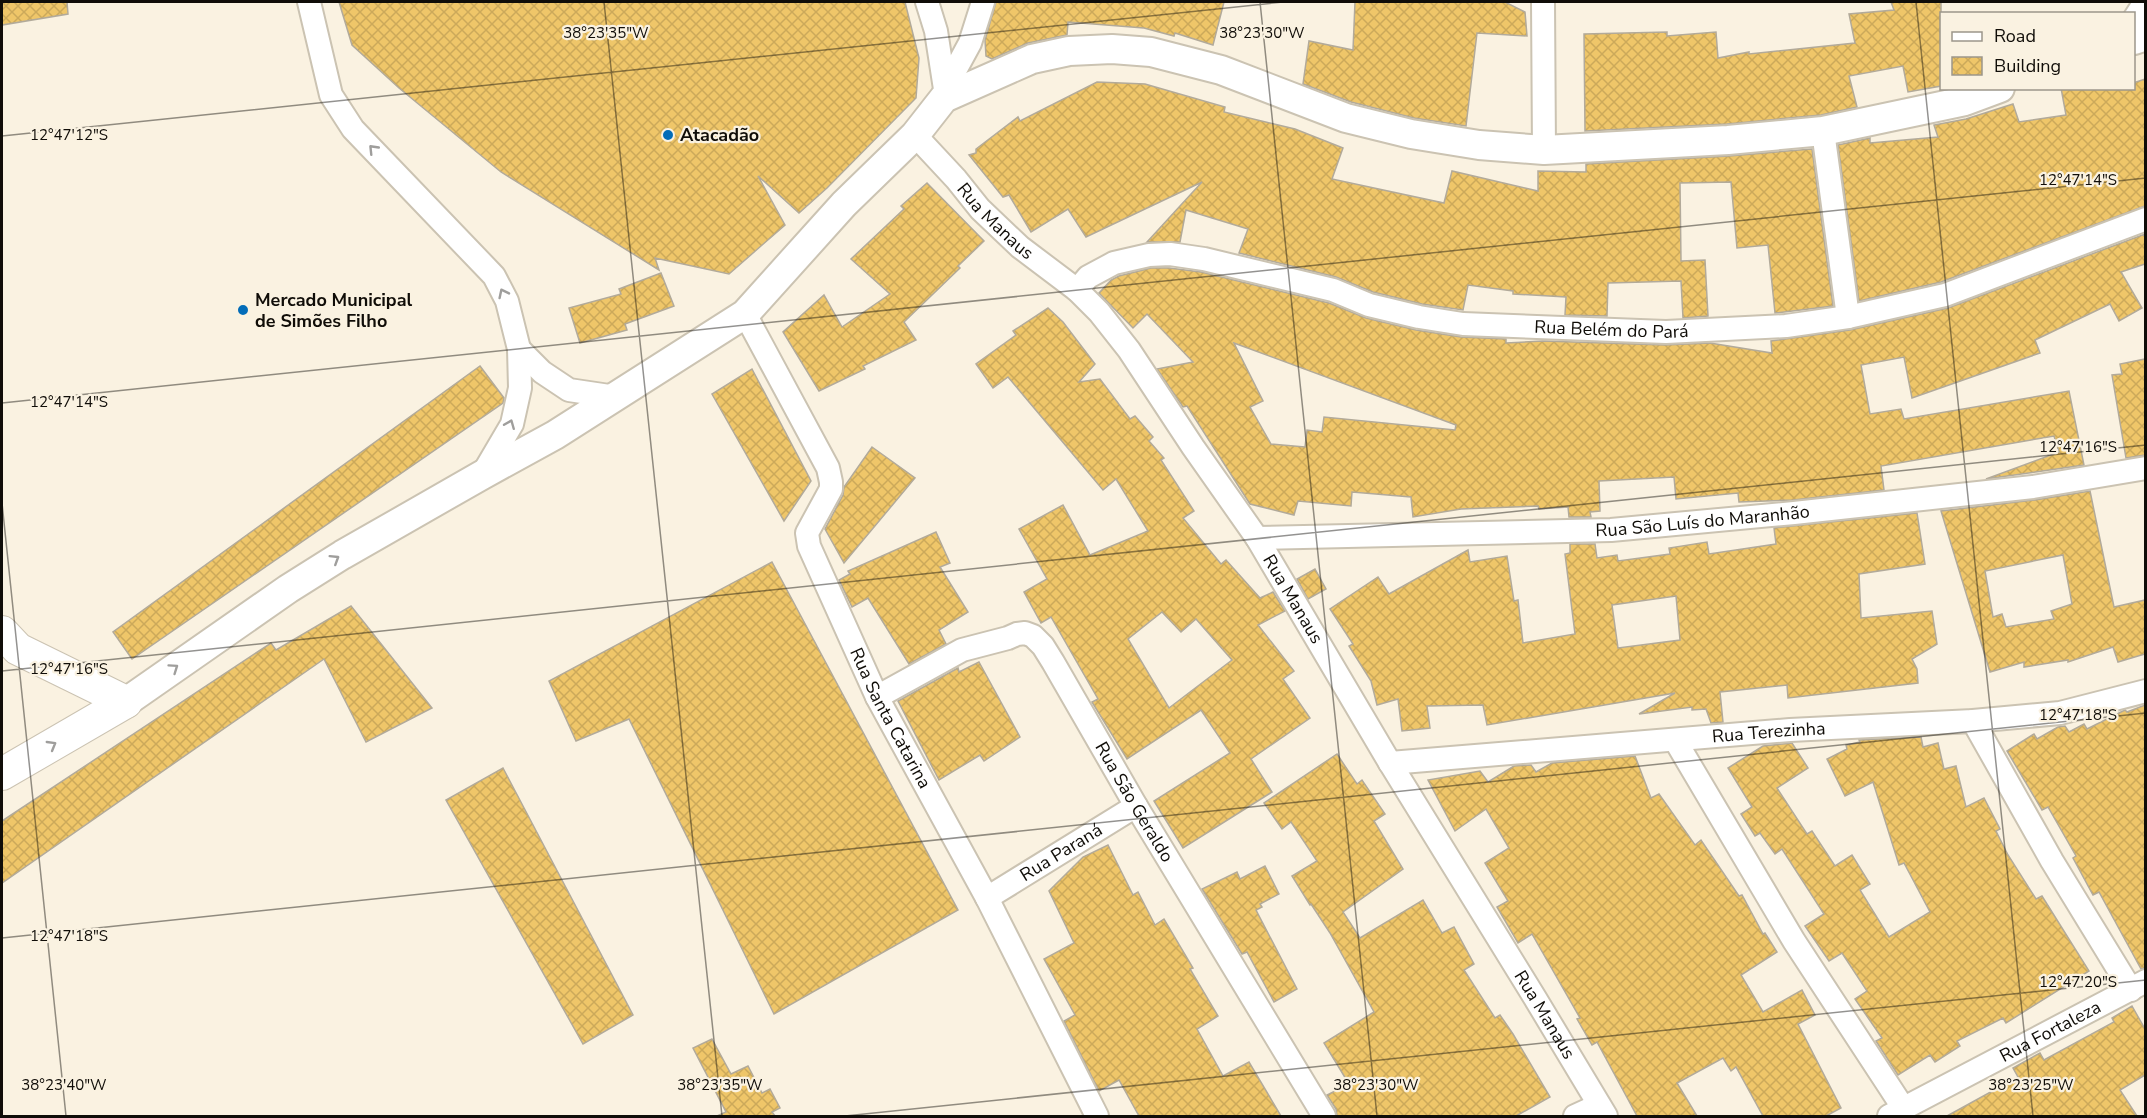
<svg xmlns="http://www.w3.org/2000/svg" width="2147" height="1118" viewBox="0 0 2147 1118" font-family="'Nunito Sans',sans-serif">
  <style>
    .building { fill: url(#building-cross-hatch); stroke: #b2aa9a; stroke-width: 1.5; fill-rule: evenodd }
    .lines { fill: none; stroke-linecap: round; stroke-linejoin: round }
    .minor-casing { stroke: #cbc3b2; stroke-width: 26 }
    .tertiary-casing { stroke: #cbc3b2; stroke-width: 32 }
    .secondary-casing { stroke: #cbc3b2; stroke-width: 34 }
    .minor { stroke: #fff; stroke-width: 22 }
    .tertiary { stroke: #fff; stroke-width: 28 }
    .secondary { stroke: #fff; stroke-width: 32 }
    .oneway { stroke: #9f9e9c }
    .ticks { fill: none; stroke: #100d08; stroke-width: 1.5; stroke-opacity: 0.45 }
    .poi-dot { fill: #026cb8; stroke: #faf2e1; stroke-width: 2 }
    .labels { text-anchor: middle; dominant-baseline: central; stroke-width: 4.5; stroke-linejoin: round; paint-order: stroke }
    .poi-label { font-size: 18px; font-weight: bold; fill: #100d08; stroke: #faf2e1; text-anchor: start }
    .street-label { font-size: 18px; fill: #100d08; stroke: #faf2e1 }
    .ticks-label { font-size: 15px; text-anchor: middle; fill: #100d08; stroke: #faf2e1; stroke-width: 4.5; stroke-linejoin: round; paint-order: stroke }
  </style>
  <defs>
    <pattern id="building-cross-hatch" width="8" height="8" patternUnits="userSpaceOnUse" patternTransform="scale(1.5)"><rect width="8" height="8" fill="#efc669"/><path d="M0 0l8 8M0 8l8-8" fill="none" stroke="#cca95a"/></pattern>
  </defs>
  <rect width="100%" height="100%" fill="#faf2e1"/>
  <g class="building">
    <polygon points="2,2 67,2 68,14 2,25"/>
    <polygon points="339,2 905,2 919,58 916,98 827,188 799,213 758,176 785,225 729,274 655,258 659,270 501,172 399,88 352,45"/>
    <polygon points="996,2 1224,2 1213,45 1175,33 1174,36 1144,28 1068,22 1067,35 1028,43 992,59 986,56 985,40"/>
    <polygon points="1355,2 1505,2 1525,12 1527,36 1477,33 1466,126 1414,118 1351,102 1303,84 1309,41 1353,50"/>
    <polygon points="1891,2 1941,2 1941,86 1908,92 1903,66 1849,76 1857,107 1821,115 1727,124 1585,131 1584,34 1667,32 1667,36 1716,32 1718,58 1749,52 1749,54 1855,43 1849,14 1894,10"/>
    <polygon points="2145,79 2145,206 1941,282 1859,301 1838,145 1870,138 1870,143 1938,137 1934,125 1966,119 2013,104 2019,122 2066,115 2061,88 2133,88 2133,83"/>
    <polygon points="1097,82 1145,84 1225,107 1224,112 1295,129 1343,148 1332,179 1444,203 1452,171 1538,191 1538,171 1586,172 1586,164 1729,156 1812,149 1833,306 1775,313 1768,245 1737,248 1731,182 1680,183 1681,261 1705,260 1708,316 1683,318 1681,281 1608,283 1607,316 1565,315 1566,297 1513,294 1513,291 1468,285 1463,310 1422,304 1373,292 1336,277 1239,253 1248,229 1186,210 1180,242 1147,242 1202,182 1086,237 1068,209 1031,232 1009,195 1003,197 969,155 976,153 976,149 1018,117 1020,121"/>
    <polygon points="927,183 984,241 958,266 960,268 904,322 916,340 863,366 865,369 819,391 783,332 824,295 842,327 890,294 851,259 904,209 901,206"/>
    <path d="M2145,234V264L2121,272L2142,308L2119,321L2110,304L2035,340L2040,353L1912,398L1904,357L1861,365L1870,414L1901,409L1904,419L2069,391L2084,465L1986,479L2059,452L2054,436L1881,466L1884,490L1793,500L1739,502L1738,493L1676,499L1674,477L1599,481L1600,511L1590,512L1591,517H1569L1568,507L1539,509L1538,506L1461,509L1413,517L1411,497L1352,492L1351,506L1298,501L1294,515L1250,504L1187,406L1183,407L1157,369L1193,362L1147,314L1133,328L1099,293L1111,280L1119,276L1151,268H1169L1201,272L1329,303L1366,318L1416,330L1461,337L1506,339V343L1543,341L1665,345L1710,343L1772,353L1771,341L1850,330L1948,308ZM1234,343L1456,425L1455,430L1324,417L1322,432L1307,430L1305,447L1271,444L1250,407L1263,401Z"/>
    <polygon points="661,273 674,306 625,324 627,330 580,343 569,308 621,294 619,289"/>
    <path d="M1048,308L1063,322L1095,364L1079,382L1100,379L1130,419L1135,416L1153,437L1149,441L1164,458L1161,460L1194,511L1183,518L1221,564L1226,560L1260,598L1273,592L1285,611L1258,625L1294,671L1283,679L1310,718L1251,759L1272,792L1183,848L1154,801L1230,753L1201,710L1127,759L1092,702L1098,699L1051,617L1041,623L1024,592L1047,579L1019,529L1063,505L1090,555L1148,531L1116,479L1103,490L1008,377L993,388L976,364L1016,335L1013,331ZM1162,612L1181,632L1196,619L1232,660L1169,708L1128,639Z"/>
    <polygon points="2145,359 2145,455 2126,458 2112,375 2122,374 2120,364"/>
    <polygon points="480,366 504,398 503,403 132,659 113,632"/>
    <polygon points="752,369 811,481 784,521 712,394"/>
    <polygon points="872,447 915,478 844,563 825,529 843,495 844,487"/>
    <path d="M2090,491L2114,607L2145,600V654L2118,662L2113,647L2068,662V660L2024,667V662L1990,672L1941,511L2035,500ZM2063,555L2072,604L2051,611L2054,619L2006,627L2002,614L1993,617L1985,571Z"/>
    <path d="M1917,513L1925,564L1859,574L1861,618L1932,611L1937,644L1912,659L1917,669L1918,683L1788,698L1787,685L1720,692L1723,722L1711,723L1706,709L1692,710V707L1639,714L1675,693L1487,725L1483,705L1427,706L1430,728L1402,731L1398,699L1377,705L1371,681L1349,646L1353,644L1330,609L1378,577L1389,594L1468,550L1470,562L1507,556L1514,601L1518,600L1523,643L1575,634L1565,554L1570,553V544H1595L1597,558L1617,555L1618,561L1670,554L1669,548L1707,542L1709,554L1776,544L1774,528ZM1676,596L1680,640L1618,648L1612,605Z"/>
    <polygon points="936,532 950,563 940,567 968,612 939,630 946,644 909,664 868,598 852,607 839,580 850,574 848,571"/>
    <polygon points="772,562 958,910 774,1014 629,719 576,741 549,681"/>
    <polygon points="1315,569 1326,589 1308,599 1297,579"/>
    <polygon points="351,606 432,708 366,742 324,659 2,883 2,821 271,643 276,650"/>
    <polygon points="979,662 1020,737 984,761 980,755 939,780 898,701 958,668 959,672"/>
    <polygon points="2145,705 2145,968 2141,969 2099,892 2093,895 2073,858 2076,856 2048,807 2042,810 2007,751 2034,734 2037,739 2058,727 2065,726 2069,732 2084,724 2087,729 2125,710 2127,712"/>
    <polygon points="1921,737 1923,747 1938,743 1944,769 1956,766 1966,807 1984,798 2000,829 1996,831 2008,855 2036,899 2042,896 2089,971 2006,1023 2003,1018 1957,1041 1960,1046 1935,1062 1930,1055 1898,1075 1876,1041 1882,1038 1855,999 1867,991 1842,953 1829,961 1805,926 1824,914 1782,849 1775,854 1760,833 1755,836 1741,814 1752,807 1728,768 1763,746 1792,743 1808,768 1777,788 1807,834 1812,831 1835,866 1852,855 1870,884 1860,890 1889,937 1930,912 1904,863 1899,865 1873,782 1845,796 1827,759 1847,749 1846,745 1860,742 1859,740"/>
    <polygon points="1337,754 1357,784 1362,780 1385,814 1374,821 1403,869 1343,912 1360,938 1423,900 1442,933 1454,927 1474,964 1464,970 1495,1018 1500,1015 1513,1034 1550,1097 1516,1116 1337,1116 1336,1109 1327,1095 1349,1084 1324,1043 1374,1012 1330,933 1311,904 1310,905 1292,876 1317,861 1291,822 1282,829 1264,803"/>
    <polygon points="1635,756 1651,798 1659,794 1695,845 1701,840 1739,896 1742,895 1763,934 1765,933 1777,952 1741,975 1763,1012 1802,990 1815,1015 1798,1024 1841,1108 1826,1116 1763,1116 1736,1067 1731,1071 1723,1058 1677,1083 1697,1116 1637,1116 1597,1042 1592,1045 1577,1019 1580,1018 1532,934 1518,943 1497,907 1508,901 1485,863 1509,848 1486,809 1455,831 1428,780 1480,771 1488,782 1514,766 1531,765 1536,772 1552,763"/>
    <polygon points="503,768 633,1015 583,1044 446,800"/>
    <polygon points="1108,845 1133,895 1138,892 1155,925 1164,919 1193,968 1190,969 1218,1016 1197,1029 1223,1076 1249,1062 1281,1116 1139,1116 1119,1080 1099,1091 1064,1021 1075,1015 1044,959 1074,943 1049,891 1083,857"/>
    <polygon points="1265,866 1279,894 1260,904 1262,907 1256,910 1297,989 1274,1002 1247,952 1242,954 1202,889 1237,872 1240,879"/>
    <polygon points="2132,1006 2145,1029 2145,1075 2120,1090 2137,1116 1947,1116 2018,1077 2013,1068 2040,1053 2044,1060 2114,1022 2112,1018"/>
    <polygon points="712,1039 731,1074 748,1066 762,1093 770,1089 780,1108 772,1112 775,1116 717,1116 726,1112 693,1048"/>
  </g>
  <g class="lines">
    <g class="minor-casing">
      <g id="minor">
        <polyline points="309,2 331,95 353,129 494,276 507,301 519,349 520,388 512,424 482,475"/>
        <polyline points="927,2 936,31 945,89"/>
        <polyline points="1543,2 1544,150"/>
        <polyline points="2134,19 2145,2"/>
        <polyline points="944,98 945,89 970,43 983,2"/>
        <polyline points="1823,131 1848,317"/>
        <path id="s1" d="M915,135L956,179L980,209L1020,247L1077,290L1099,312L1129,350L1193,447L1257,538L1390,763L1535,998L1606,1116"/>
        <path id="s2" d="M1077,290L1088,277L1114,263L1149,255L1170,254L1204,259L1333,290L1369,305L1419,317L1463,324L1666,332L1786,326L1848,317L1945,295L2146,219"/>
        <path id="s3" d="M745,314L828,468L831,482V489L807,533L809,546L877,697L987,898L1097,1116"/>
        <polyline points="519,349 542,372 569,390 616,397"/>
        <path id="s4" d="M1257,538L1611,530L1794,513L2033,487L2146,468"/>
        <path id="s5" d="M877,697L962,650L1008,638L1017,634L1025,633L1033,636L1043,646L1053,662L1136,806L1324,1116"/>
        <polyline points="1973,721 2052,861 2131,990"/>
        <polyline points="1675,740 1794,941 1904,1109"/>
        <path id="s6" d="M1390,763L1790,730L1973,721L2060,713L2146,691"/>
        <path id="s7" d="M987,898L1136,806"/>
        <polyline points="1575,1116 1599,1105"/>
        <path id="s8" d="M1889,1116L2146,981"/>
      </g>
    </g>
    <g class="tertiary-casing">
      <g id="tertiary">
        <polyline points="2134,40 2146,36"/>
        <polyline points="126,702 288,589 342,555 482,475 555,435 745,314 844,204 915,135 944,98 1032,59 1069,51 1112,49 1151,52 1221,70 1346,118 1411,134 1479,145 1544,150 1728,140 1823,131 1965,101 2000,88"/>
      </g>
    </g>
    <g class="secondary-casing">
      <g id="secondary">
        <polyline points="2,632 18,649 126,702"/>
        <polyline points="2,774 126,702"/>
      </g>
    </g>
    <use href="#minor" class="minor"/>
    <use href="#tertiary" class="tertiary"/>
    <use href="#secondary" class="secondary"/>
  </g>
  <defs><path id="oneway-chevron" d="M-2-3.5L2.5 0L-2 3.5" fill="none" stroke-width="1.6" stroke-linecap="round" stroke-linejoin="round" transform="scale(1.5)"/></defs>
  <g class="oneway">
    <use href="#oneway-chevron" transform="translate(373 149) rotate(-134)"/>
    <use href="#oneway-chevron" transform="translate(503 293) rotate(-116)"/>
    <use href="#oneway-chevron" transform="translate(510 424) rotate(-68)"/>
    <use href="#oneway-chevron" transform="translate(335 559) rotate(-32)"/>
    <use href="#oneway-chevron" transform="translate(174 668) rotate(-35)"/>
    <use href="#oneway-chevron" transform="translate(52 745) rotate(-30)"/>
  </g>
  <path class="ticks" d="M604,2L722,1116M1260,2L1377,1116M1916,2L2033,1116M2,136L1283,2M2,403L2146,178M2,503L66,1116M2,671L2146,445M2,938L2146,713M845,1116L2146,980"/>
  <g class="poi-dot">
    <circle cx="668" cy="135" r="6"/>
    <circle cx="243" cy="310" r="6"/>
  </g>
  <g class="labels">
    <g class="poi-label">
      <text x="680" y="135">Atacadão</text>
      <text x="255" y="300">Mercado Municipal<tspan x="255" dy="21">de Simões Filho</tspan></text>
    </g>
    <g class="street-label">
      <text stroke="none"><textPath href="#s1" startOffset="118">Rua Manaus</textPath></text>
      <text stroke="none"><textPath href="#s2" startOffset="554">Rua Belém do Pará</textPath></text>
      <text stroke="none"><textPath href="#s4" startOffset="446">Rua São Luís do Maranhão</textPath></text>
      <text stroke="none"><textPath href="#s1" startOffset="603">Rua Manaus</textPath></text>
      <text stroke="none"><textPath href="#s3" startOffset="450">Rua Santa Catarina</textPath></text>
      <text stroke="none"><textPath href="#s6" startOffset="380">Rua Terezinha</textPath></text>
      <text stroke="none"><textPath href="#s5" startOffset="366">Rua São Geraldo</textPath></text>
      <text stroke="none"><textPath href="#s7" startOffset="87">Rua Paraná</textPath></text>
      <text stroke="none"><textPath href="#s1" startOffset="1089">Rua Manaus</textPath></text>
      <text stroke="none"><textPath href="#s8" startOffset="182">Rua Fortaleza</textPath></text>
    </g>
  </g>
  <g class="ticks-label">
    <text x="606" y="38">38°23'35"W</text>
    <text x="1262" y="38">38°23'30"W</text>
    <text x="69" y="140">12°47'12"S</text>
    <text x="2078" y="185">12°47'14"S</text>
    <text x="69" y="407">12°47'14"S</text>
    <text x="2078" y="452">12°47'16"S</text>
    <text x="69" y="674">12°47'16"S</text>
    <text x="2078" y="720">12°47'18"S</text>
    <text x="69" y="941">12°47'18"S</text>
    <text x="2078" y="987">12°47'20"S</text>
    <text x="64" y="1090">38°23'40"W</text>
    <text x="720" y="1090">38°23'35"W</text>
    <text x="1376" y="1090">38°23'30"W</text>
    <text x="2031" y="1090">38°23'25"W</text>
  </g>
  <rect width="2147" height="1118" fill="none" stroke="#100d08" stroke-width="6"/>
  <rect x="1940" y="12" width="195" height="78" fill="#faf2e1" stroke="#9c968a" stroke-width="1.5"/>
  <rect x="1952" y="32" width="30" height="9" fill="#ffffff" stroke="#9c968a" stroke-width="1.5"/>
  <text x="1994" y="42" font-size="18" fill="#100d08">Road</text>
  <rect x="1952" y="57" width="30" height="18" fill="url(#building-cross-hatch)" stroke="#9c968a" stroke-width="1.5"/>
  <text x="1994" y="72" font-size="18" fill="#100d08">Building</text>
</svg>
